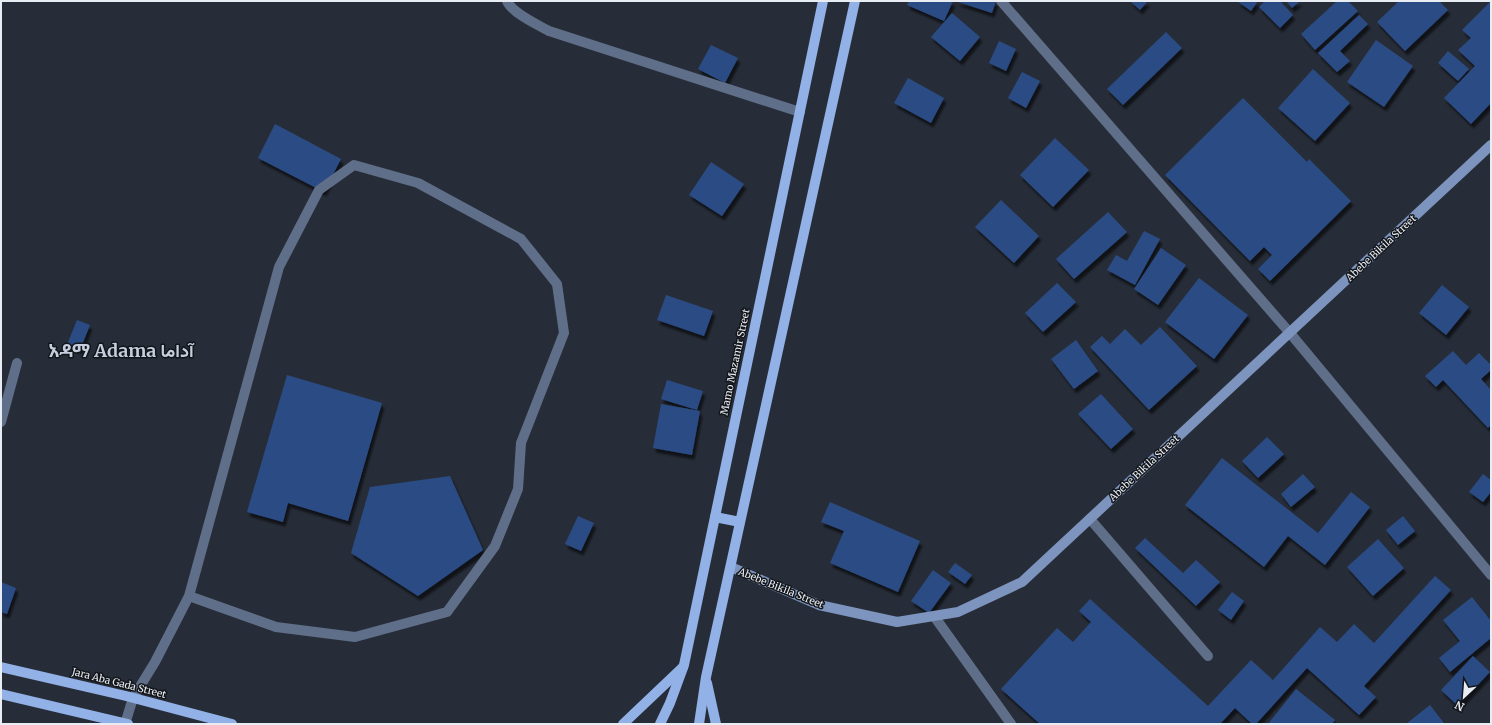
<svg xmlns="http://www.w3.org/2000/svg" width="1492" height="725" viewBox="0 0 1492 725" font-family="Merriweather,Vazirmatn,'Noto Sans Ethiopic',serif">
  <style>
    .building { fill: #2b4c83; filter: url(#shadow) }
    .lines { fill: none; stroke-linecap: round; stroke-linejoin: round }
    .service { stroke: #606f89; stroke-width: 10 }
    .minor { stroke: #606f89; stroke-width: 10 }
    .secondary { stroke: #7c94be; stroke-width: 10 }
    .primary { stroke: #91b1e7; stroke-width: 10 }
    .labels { text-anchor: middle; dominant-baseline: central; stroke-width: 3; stroke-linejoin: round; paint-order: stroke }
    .street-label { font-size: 10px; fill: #e8edf4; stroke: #12151a }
    .town-label { font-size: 18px; font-weight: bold; fill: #c6cedd; stroke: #12151a }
  </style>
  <defs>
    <filter id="shadow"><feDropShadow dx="2.5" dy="4.5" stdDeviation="1" flood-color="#0009"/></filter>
  </defs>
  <rect width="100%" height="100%" fill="#272d38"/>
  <g class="building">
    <polygon points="909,1 953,1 944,21 907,5"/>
    <polygon points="955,1 996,1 992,13"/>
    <polygon points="1130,1 1148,1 1140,10"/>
    <polygon points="1237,1 1258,1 1251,11"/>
    <polygon points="1265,1 1280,1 1293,15 1280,28 1259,7"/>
    <polygon points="1286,1 1300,1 1292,8"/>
    <polygon points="1337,1 1348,1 1358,11 1315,50 1301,34"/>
    <polygon points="1399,1 1439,1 1448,10 1405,51 1377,22"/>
    <polygon points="1491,1 1491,103 1471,124 1444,98 1475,66 1458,50 1471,38 1462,30"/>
    <polygon points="952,13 980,37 960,61 931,37"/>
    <polygon points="1359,15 1368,24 1340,51 1350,61 1337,72 1318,53"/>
    <polygon points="1166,32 1182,48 1123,105 1107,89"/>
    <polygon points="1376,40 1413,66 1384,107 1347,82"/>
    <polygon points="999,41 1016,49 1006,71 989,63"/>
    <polygon points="711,45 738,58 725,83 698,69"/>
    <polygon points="1448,51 1469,69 1458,81 1438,63"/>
    <polygon points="1313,69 1350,103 1315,141 1278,108"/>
    <polygon points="1022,72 1040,81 1026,108 1008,98"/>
    <polygon points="908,78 944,98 931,123 894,103"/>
    <polygon points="1243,98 1307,162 1309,159 1351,201 1270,281 1258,269 1272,255 1264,247 1250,261 1165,175"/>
    <polygon points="275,124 341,159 324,192 258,158"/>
    <polygon points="1055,138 1089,170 1053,207 1020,175"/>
    <polygon points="711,162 744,184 722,216 689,195"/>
    <polygon points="1001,200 1039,236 1014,263 975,227"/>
    <polygon points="1108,212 1127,232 1074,279 1056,259"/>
    <polygon points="1144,231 1160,239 1135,285 1107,270 1116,255 1127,261"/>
    <polygon points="1161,248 1186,265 1158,305 1134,289"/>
    <polygon points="1199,278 1248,315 1214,359 1165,322"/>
    <polygon points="1057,283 1076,302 1043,332 1025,313"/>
    <polygon points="1442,285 1469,307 1446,335 1419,313"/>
    <polygon points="666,295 713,311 704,336 657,320"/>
    <polygon points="77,320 90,325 80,350 67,345"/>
    <polygon points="1160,327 1197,366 1149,410 1090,347 1102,336 1110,344 1125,329 1141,345"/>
    <polygon points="1076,340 1098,371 1074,389 1051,359"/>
    <polygon points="1453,351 1466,365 1479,353 1491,365 1491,370 1481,379 1491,390 1491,425 1488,428 1443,380 1436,387 1425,376"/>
    <polygon points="287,375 382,403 348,521 288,503 283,522 247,512"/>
    <polygon points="667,380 703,391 697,410 661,399"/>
    <polygon points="1101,394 1133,429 1111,449 1078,414"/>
    <polygon points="661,404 700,411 692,455 653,448"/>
    <polygon points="1267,437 1284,454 1258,478 1242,461"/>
    <polygon points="1222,458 1318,533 1351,492 1370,507 1325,565 1288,536 1264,567 1185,505"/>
    <polygon points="1303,474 1315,487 1291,507 1281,494"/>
    <polygon points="1483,474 1491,480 1491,492 1483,502 1469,492"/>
    <polygon points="450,476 483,550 418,596 351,553 370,487"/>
    <polygon points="830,502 920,541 898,592 830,563 844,531 821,522"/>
    <polygon points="578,516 594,523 581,551 565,544"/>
    <polygon points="1403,516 1415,531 1398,545 1386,530"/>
    <polygon points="1145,538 1183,573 1196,560 1220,582 1196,606 1135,548"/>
    <polygon points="1378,539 1404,568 1373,596 1347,567"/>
    <polygon points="955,563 972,575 965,584 948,572"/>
    <polygon points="933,570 951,583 929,613 911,601"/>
    <polygon points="1435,576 1451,590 1364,686 1376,697 1359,715 1307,668 1256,724 1252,724 1235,708 1220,724 1040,724 1001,689 1057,628 1073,642 1091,622 1079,611 1090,599 1208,706 1251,660 1273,680 1320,627 1337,642 1354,624 1374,643"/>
    <polygon points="1,582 16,588 7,614 1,612"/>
    <polygon points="1232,592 1244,601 1231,620 1218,610"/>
    <polygon points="1472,597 1491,621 1491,638 1450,672 1439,658 1460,641 1443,620"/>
    <polygon points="1473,656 1490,672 1458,706 1441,690"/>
    <polygon points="1296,689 1335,720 1332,724 1268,724"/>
    <polygon points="1430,705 1444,723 1443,724 1406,724"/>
  </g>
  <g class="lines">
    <g class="service">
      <path d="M507,1C512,13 538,25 549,31L800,112"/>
      <polyline points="1,422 17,363"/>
      <polyline points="133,698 155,662 189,596 279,267 319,190 354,165 418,183 521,239 557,284 564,333 521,443 518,489 495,546 447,612 355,637 276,627 189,596"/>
    </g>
    <g class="minor">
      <polyline points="1001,1 1290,333 1491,575"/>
      <polyline points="1090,519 1208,656"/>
      <polyline points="934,616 1011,724"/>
      <polyline points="125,724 133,698"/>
    </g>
    <polyline class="secondary" points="731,567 819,605 897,622 958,612 1022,582 1491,145"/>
    <g class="primary">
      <polyline points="715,517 740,522"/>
      <polyline points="1,667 126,696 232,724"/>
      <polyline points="707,683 716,724"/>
      <polyline points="1,694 128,724"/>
      <polyline points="623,724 683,667"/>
      <polyline points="660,724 670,703 684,665 823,1"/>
      <polyline points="699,724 706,677 855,1"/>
    </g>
  </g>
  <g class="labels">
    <g class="street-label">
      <text transform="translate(1381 248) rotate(-43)">Abebe Bikila Street</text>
      <text transform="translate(735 362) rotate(-78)">Mamo Mazamir Street</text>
      <text transform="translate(1144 468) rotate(-43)">Abebe Bikila Street</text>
      <text transform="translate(781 588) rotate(22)">Abebe Bikila Street</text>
      <text transform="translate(119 683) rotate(14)">Jara Aba Gada Street</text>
    </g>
    <g class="town-label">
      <text x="121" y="350">አዳማ Adama آداما</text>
    </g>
  </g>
  <rect width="1492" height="725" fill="none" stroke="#e8edf4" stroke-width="4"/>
  <g transform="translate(1464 697) rotate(206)" stroke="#12151a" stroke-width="3" paint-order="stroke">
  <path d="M0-3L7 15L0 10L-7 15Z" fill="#e8edf4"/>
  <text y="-6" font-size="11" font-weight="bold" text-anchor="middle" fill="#e8edf4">N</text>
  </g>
</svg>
